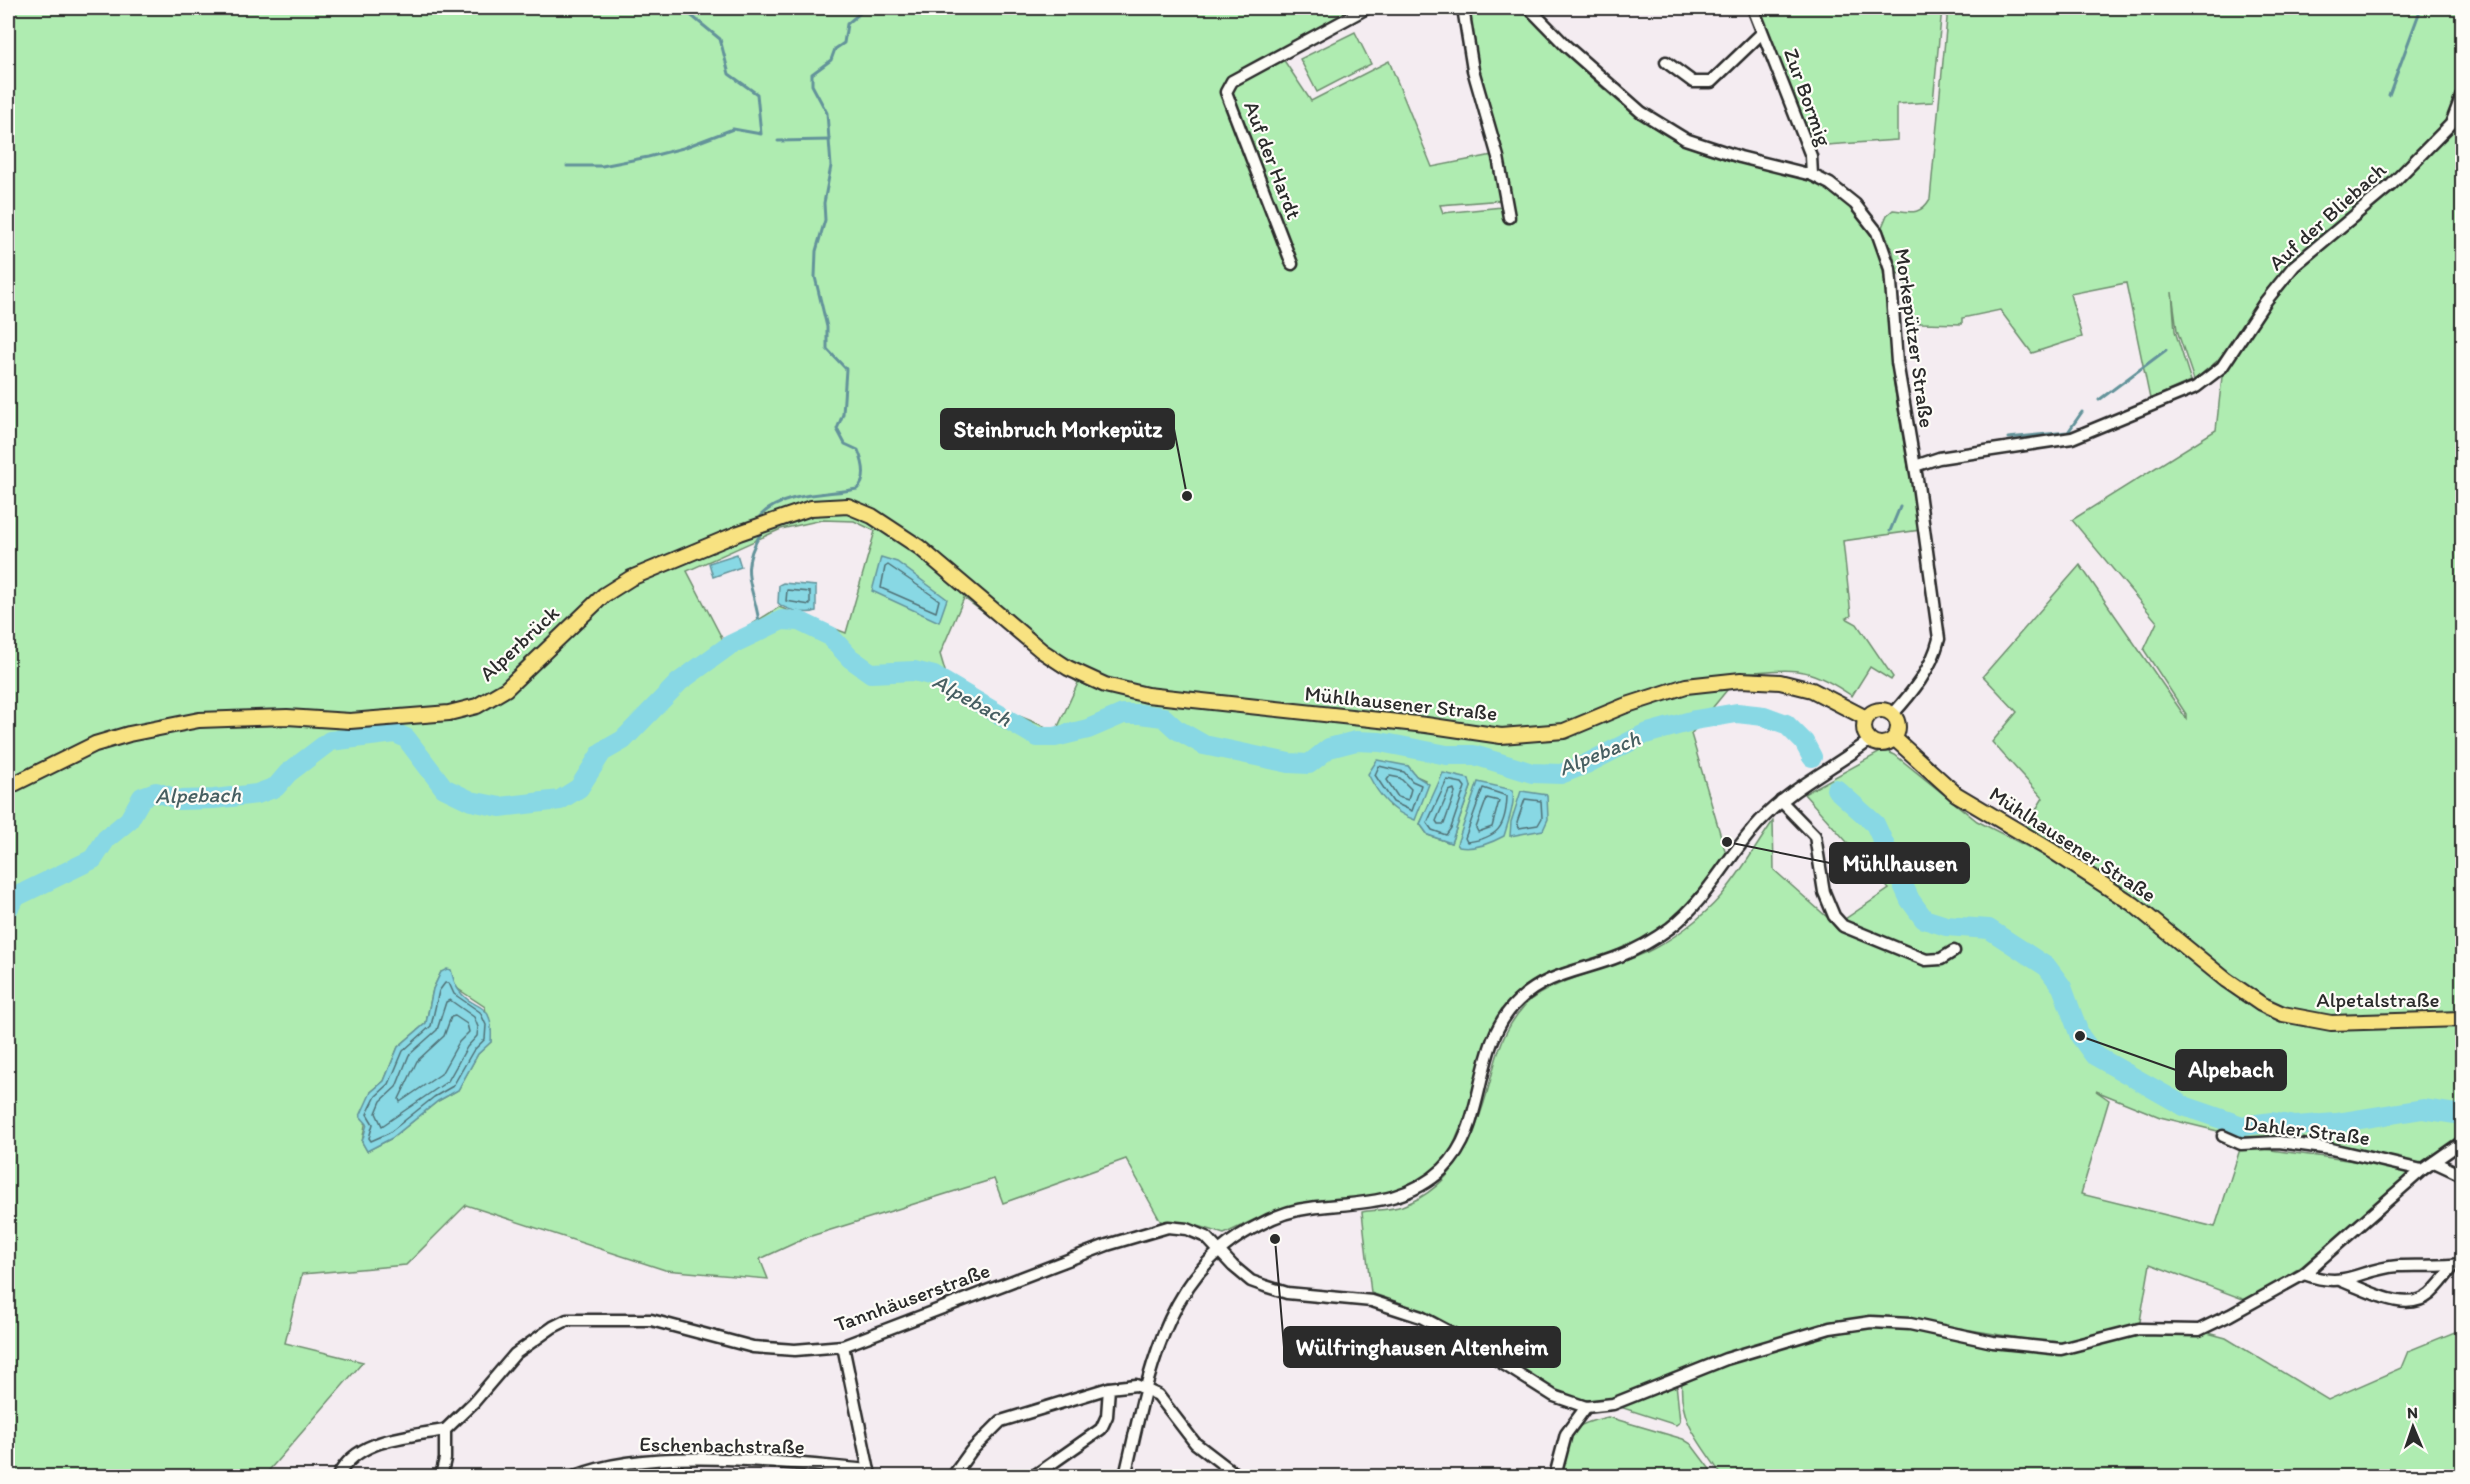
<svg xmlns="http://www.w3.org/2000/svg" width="2470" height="1484" viewBox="0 0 2470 1484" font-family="Itim,sans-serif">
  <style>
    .green { fill: #afecb1; stroke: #6d8c6e; stroke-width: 1.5; fill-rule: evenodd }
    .water { fill: #88d8e4; stroke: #63939a; stroke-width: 1.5 }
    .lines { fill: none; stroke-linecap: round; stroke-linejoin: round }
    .shore { stroke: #507075; stroke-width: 1.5 }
    .stream { stroke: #63939a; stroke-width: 3 }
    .river { stroke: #88d8e4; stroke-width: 20 }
    .minor-casing { stroke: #2b2b2b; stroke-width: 15 }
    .major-casing { stroke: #2b2b2b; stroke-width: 18 }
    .minor { stroke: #fdfcf7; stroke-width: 10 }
    .major { stroke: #f8e281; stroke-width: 14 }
    .labels { text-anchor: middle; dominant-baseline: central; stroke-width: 4.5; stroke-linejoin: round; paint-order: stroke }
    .street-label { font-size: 21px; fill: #2b2b2b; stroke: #fdfcf7 }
    .water-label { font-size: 22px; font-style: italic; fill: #475f62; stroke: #fdfcf7 }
    .leader { fill: none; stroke: #2b2b2b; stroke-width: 2 }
    .callout-dot { fill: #2b2b2b; stroke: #fdfcf7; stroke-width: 2 }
    .callout { fill: #2b2b2b; stroke: #2b2b2b; stroke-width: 2 }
    .callout-label { font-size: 22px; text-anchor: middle; font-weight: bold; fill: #fff }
  </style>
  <rect width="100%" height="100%" fill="#f4ecf1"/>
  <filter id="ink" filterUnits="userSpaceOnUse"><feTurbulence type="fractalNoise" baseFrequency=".0167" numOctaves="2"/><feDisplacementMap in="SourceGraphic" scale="12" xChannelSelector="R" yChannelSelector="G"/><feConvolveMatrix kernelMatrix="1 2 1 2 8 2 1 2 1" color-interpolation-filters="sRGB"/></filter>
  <g filter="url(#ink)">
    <g class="green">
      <path d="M8,8H1352L1279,53L1311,101L1389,61L1432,167L1493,155L1503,200L1440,205L1443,213L1512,206L1502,154L1480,75L1468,8H1520C1564,52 1628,120 1685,145C1725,162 1771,170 1813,181C1896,224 1884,289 1892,367C1898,422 1911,476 1920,530L1843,541L1851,616L1846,618L1857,624L1893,677L1891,680L1870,667L1852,696C1804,663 1793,670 1741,673L1691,734L1727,857L1680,915L1649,936L1611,954L1559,969L1538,979L1513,1001L1453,1146C1416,1206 1361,1194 1301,1204C1274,1208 1248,1223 1224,1234C1202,1227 1184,1220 1162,1224L1126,1159L1003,1203L994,1179L808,1237L760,1259L768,1279L665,1270L466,1205L406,1265L302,1274L285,1343L363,1362L264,1476H8ZM822,520L854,521L875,531L846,633L779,607L724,642L687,571L781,529ZM964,598L1078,683L1056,731L950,688L940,654ZM1408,766L1416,776L1425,780L1389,807ZM1471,787L1451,843L1428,835L1420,824L1431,801ZM441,972L458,989L485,1007L491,1042L478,1054L458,1090L438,1101L392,1138L367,1151L362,1142L371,1092L384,1081L398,1047L426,1023L433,989Z"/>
      <polygon points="1757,8 1942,8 1933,102 1897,104 1897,140 1812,146"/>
      <path d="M1948,8H2462V100L2425,145L2433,148L2452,131L2462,110V1014L2339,1018L2275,1007L2242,986L2121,886L2026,826L2043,798L1992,742L2017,712L1983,676L2080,565L2186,718V714L2144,650L2157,622L2072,520L2216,430L2223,368L2234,340L2217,361L2194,380L2177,330L2172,292L2175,331L2191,381L2150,399L2126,283L2070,294L2082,337L2032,353L2000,310L1962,318V324L1920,323L1911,320L1905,277L1896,272L1893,252L1882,227L1887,215L1893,210C1910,212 1920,216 1930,199Z"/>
      <polygon points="1355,32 1371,64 1317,92 1300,59"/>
      <path d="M1884,750L1895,755L1977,821L2059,863L2127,909L2265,1016L2300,1025L2337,1028L2462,1024V1137L2430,1156L2420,1166L2289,1139L2238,1136L2160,1117L2096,1091L2109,1100L2081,1194L2215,1227L2241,1146L2407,1168L2410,1175L2301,1267L2248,1301L2150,1264L2139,1327L2055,1344L1923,1322L1863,1318L1806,1329L1729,1354L1630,1394L1610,1399L1587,1400L1566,1397L1471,1339L1401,1303L1371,1293L1362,1212C1374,1210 1390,1210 1402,1206C1457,1186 1476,1134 1490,1082C1497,1053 1504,1028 1525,1005C1548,981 1612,968 1645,953C1671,941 1702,918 1721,896C1740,874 1756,846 1773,821L1774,870L1836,925L1889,889L1804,794Z"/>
      <path d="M1872,1326L1909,1327L2060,1352L2139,1330L2200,1331L2226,1338L2328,1400L2401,1368L2408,1351L2462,1329V1476H1722C1701,1443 1678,1422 1682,1381C1743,1356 1806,1333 1872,1326Z"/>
      <polygon points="1676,1383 1680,1422 1676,1425 1620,1407"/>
      <path d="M1608,1417L1683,1439L1691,1444L1715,1476H1558C1569,1436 1563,1426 1608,1417Z"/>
    </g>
    <g class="water">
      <polygon points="737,554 741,567 713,577 709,563"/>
      <polygon points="881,557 897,562 947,599 939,622 872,591"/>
      <path d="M783,583L816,586V611C807,615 785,610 778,603L779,585Z"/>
      <path d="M1377,760L1408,766L1416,776L1429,784L1415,820C1392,812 1379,796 1368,774Z"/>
      <polygon points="1443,773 1469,779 1471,787 1451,843 1428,835 1420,824"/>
      <path d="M1478,782L1513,790C1515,805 1508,822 1504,836C1491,843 1474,850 1459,847L1457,844Z"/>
      <polygon points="1521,791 1547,795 1548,819 1543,830 1510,836 1511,822"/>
      <path d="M447,969L451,970C453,976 454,984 458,989C474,1014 494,996 491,1042L478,1054L458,1090L438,1101L392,1138L367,1151L362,1142L367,1124L360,1116L371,1092L384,1081L398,1047L426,1023L433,989L441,972Z"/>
    </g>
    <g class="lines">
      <g class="shore">
        <polygon points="888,565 939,600 936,612 881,588 885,567"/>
        <polygon points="787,590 810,592 810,605 786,601"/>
        <polygon points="1379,766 1404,772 1412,781 1421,785 1412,811 1393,802 1375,775"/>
        <polygon points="1390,776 1400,778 1411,789 1408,800 1398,797 1387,780"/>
        <polygon points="1447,780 1462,783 1465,787 1451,828 1446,835 1432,830 1427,823"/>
        <path d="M1483,788L1507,796C1506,827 1498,838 1467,842L1465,838Z"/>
        <polygon points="1454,789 1455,793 1444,824 1438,824 1436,821 1449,791"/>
        <polygon points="1487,798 1499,801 1492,827 1478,832 1476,828"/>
        <polygon points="1525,799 1541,801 1542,818 1538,825 1519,828 1517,822"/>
        <polygon points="445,983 449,983 454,994 480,1012 486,1025 485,1039 473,1051 453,1086 434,1097 389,1133 371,1141 369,1138 373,1124 367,1114 376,1096 389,1084 403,1051 431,1026 439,991"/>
        <polygon points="450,1000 474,1017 478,1027 477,1036 467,1047 448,1081 382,1126 376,1113 381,1101 396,1087 409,1055 437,1030 446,1002"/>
        <polygon points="455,1016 467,1024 469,1032 459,1042 441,1074 400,1102 399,1099 417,1061 444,1036 451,1017"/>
      </g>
      <g class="stream">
        <polyline points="2389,95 2421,8"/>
        <polyline points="778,141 830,140"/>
        <polyline points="567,166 602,166 648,157 683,148 733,129 761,134 757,94 729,74 720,39 682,8"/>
        <polyline points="2099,400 2166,350"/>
        <polyline points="2008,438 2068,432 2082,412"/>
        <path d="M761,515C785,492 827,495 857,489C868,479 863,462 858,450L845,444L837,429L843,414L846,369L827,349V327L815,277L816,251L825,220L824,203L831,166L827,113L812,85V74L831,60L835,49L844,43L847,24L866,8"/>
        <polyline points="1890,531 1900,507"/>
        <path d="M760,630C757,589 735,575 761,533"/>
      </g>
      <g class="river">
        <polyline points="1836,789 1875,824 1910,900 1924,919 1946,926 1989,929 2047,967 2062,987 2080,1036 2094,1055 2184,1106 2242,1126 2272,1122 2295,1126 2336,1123 2423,1109 2462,1115"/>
        <polyline points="8,909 15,897 93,859 106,839 129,820 142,797 156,792 180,800 214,799 257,794 276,787 288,773 330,741 395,733 406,738 444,788 471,801 500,807 560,800 579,788 602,752 623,740 679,682 730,645 782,620 799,621 830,636 850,658 871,673 914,671 934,676 1037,737 1055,737 1088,729 1123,714 1140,714 1163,717 1176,729 1204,745 1289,763 1309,764 1329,748 1356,741 1380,742 1447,755 1474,755 1532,773 1561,774 1586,764 1645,734 1695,720 1737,713 1764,716 1786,724 1804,742 1812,757"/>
      </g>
      <g class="minor-casing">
        <g id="minor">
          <polyline points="1463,8 1473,70 1498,157 1509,217"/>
          <path d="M1529,8L1565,45L1641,112L1685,139L1740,157L1812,175L1830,184L1855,204L1877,232L1890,269L1897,362L1918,485L1939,639C1931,670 1913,692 1892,715"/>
          <polyline points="1753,8 1811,156 1812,175"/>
          <polyline points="1666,62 1693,82 1711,82 1762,33"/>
          <polyline points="1292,264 1226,92 1232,81 1367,8"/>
          <polyline points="1915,466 1939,458 2072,438 2196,387 2222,367 2265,302 2294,266 2391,185 2451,124 2462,95"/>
          <polyline points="1781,801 1815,836 1824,892 1834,916 1843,926 1926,960 1941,959 1954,951"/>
          <polyline points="2223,1136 2241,1144 2279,1142 2331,1149 2422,1170"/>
          <polyline points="2434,1162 2462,1175"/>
          <path d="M2304,1274C2348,1290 2358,1269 2398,1266C2419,1265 2441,1267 2462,1264"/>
          <path d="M2342,1281C2367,1290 2406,1314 2430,1294C2439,1286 2447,1275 2454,1265"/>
          <polyline points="843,1346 870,1476"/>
          <path d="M338,1476C357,1438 407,1437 445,1430"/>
          <polyline points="441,1476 445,1459 445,1430 474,1402 515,1354 553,1327 567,1320 651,1320 753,1347 795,1350 843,1346 1107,1245 1168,1227 1187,1229 1206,1237 1233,1266 1251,1281 1265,1286 1287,1293 1372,1301 1421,1317 1470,1343 1554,1396 1586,1407 1613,1404 1726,1359 1830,1328 1871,1322 1910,1324 1993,1342 2061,1349 2139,1329 2199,1330 2230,1315 2304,1274 2422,1170 2462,1142"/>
          <path d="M576,1476C651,1445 787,1463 869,1470"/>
          <polyline points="953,1476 971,1451 1001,1421 1109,1388"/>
          <polyline points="1034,1476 1101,1429 1107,1416 1109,1388 1136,1385 1158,1395 1195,1443 1238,1476"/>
          <path d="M1125,1476C1147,1384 1162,1272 1257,1226C1273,1217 1291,1210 1310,1208C1358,1202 1405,1205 1443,1169C1489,1125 1471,1045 1518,1001C1548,972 1584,971 1620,956C1638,949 1655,939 1670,928C1708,899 1728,855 1761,820C1792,787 1834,768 1870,740"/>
          <polyline points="1555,1476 1566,1434 1586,1407"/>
        </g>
      </g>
      <g class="major-casing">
        <g id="major">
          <circle cx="1881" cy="727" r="17"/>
          <polyline points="1894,738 1956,794 2052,851 2133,904 2226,980 2261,1004 2283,1014 2331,1023 2462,1019"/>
          <polyline points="8,787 95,744 129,734 199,720 287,717 350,721 449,713 477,706 506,689 604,595 631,578 739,533 811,508 848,506 872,516 919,547 1042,651 1068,668 1105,685 1147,695 1426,725 1501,736 1564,731 1624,706 1686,686 1741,680 1780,682 1812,690 1866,718"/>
        </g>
      </g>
      <use href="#minor" class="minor"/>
      <use href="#major" class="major"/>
    </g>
  </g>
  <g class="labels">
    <g class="street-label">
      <text transform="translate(1808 97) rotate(70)">Zur Bormig</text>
      <text transform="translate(1273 160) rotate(69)">Auf der Hardt</text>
      <text transform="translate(2327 216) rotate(-42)">Auf der Bliebach</text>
      <text transform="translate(1915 338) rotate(82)">Morkepützer Straße</text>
      <text transform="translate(519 643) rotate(-43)">Alperbrück</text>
      <text transform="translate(1401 703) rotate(6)">Mühlhausener Straße</text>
      <text transform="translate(2073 844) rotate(33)">Mühlhausener Straße</text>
      <text x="2378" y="999">Alpetalstraße</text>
      <text transform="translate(2307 1130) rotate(7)">Dahler Straße</text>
      <text transform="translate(912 1297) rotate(-20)">Tannhäuserstraße</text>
      <text transform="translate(722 1445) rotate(1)">Eschenbachstraße</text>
    </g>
    <g class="water-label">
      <text transform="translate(972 700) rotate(29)">Alpebach</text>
      <text transform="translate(1599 753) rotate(-22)">Alpebach</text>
      <text transform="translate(198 795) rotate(-1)">Alpebach</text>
    </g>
  </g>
  <path class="leader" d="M1187 496L1174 429M1727 842L1830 863M2080 1036L2176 1070M1275 1239L1284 1347"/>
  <g class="callout-dot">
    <circle cx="1187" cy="496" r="6"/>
    <circle cx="1727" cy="842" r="6"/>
    <circle cx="2080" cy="1036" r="6"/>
    <circle cx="1275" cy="1239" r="6"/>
  </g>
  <g class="callout">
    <rect x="941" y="409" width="233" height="40" rx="6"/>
    <rect x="1830" y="843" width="139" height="40" rx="6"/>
    <rect x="2176" y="1050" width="110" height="40" rx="6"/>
    <rect x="1284" y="1327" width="276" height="40" rx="6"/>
  </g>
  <g class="callout-label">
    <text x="1058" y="437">Steinbruch Morkepütz</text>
    <text x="1900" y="871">Mühlhausen</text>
    <text x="2231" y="1077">Alpebach</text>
    <text x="1422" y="1355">Wülfringhausen Altenheim</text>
  </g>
  <rect width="2470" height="1484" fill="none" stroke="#fdfcf7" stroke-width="30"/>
  <rect x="15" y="15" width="2440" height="1454" fill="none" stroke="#2b2b2b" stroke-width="2" filter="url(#ink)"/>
  <g transform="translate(2413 1427) rotate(358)" stroke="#fdfcf7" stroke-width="4.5" paint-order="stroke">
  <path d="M0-4.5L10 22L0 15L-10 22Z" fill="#2b2b2b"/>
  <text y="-9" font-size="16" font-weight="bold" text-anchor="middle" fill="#2b2b2b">N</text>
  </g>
</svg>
